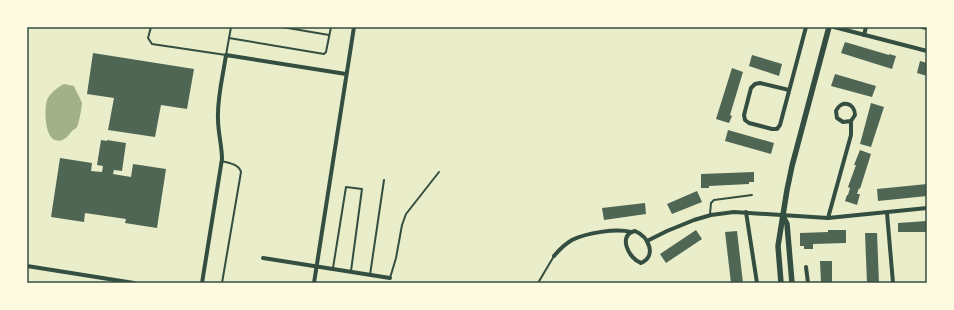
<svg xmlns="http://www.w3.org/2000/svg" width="954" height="310" viewBox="0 0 954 310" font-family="'PT Serif',serif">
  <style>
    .water { fill: #a3b18a }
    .building { fill: #4f6655 }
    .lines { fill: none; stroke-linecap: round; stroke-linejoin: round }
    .service { stroke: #344e41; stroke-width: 2 }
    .minor { stroke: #344e41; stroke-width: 4 }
    .secondary { stroke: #344e41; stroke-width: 5.5 }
    .neatline { fill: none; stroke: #344e41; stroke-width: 1.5 }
  </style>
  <rect width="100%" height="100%" fill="#e9edc9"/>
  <path class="water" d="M64,84L74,86C76,92 80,97 82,103C82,106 79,124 77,127C76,129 74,129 72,131C68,136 63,143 55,140C45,137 44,109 47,100C50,93 58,87 64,84Z"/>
  <g class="building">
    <polygon points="845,42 889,55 889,54 896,56 892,69 841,53"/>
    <polygon points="93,53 194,69 187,109 161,105 155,137 108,130 114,98 87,94"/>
    <polygon points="752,55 782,64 779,76 749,66"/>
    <polygon points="920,61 927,63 927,76 917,73"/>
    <polygon points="732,68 743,72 730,115 732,116 729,123 716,119"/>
    <polygon points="835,74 876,86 872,97 831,86"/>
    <polygon points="871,103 884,107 871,147 860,144"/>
    <polygon points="728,130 774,143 771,154 725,141"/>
    <polygon points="101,140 107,141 107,140 126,143 122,171 114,170 113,174 131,177 133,164 166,169 157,228 125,223 126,219 85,213 84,222 51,217 60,158 92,163 91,171 102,172 103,166 97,165"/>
    <polygon points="860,150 871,154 860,189 859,188 857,194 860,194 857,205 845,201 847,195 848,195 850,188 848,187 856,165 854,165"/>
    <polygon points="754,172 754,182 749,182 749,184 709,186 709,188 701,188 701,174"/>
    <polygon points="927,184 927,196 878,201 877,189"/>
    <polygon points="697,191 702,202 672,214 667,204"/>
    <polygon points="645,203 646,214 604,220 602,208"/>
    <polygon points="927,221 927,232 898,232 898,223"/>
    <polygon points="696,230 702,239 666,263 660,254"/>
    <polygon points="828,230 846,230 846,243 813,244 813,249 804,249 804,246 800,246 800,233 828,232"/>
    <polygon points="737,231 743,283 731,283 725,232"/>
    <polygon points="865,233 877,233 879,283 867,283"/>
    <polygon points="820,261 832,261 832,283 821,283"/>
  </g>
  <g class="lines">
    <g class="service">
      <polyline points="151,27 148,38 152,44 226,55 231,27"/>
      <polyline points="282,27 329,35"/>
      <polyline points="229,38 324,54 326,52 331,27"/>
      <path d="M222,161C229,163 239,164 241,172L222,283"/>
      <polyline points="710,214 711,203 714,200 752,195"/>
      <polyline points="333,268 346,187 362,189 351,271"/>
      <polyline points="370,275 384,180"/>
      <polyline points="390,278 396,258 402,225 406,214 439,172"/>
      <polyline points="538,283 554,256"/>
    </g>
    <g class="minor">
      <polyline points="834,27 927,51"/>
      <polyline points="922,27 927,28"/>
      <polyline points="864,35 866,27"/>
      <polyline points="789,90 760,83 755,84 751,88 744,115 745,120 749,123 772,129 777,129 780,125 806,27"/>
      <polyline points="746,212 757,283"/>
      <polyline points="887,213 893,283"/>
      <path d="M828,218L851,135V121L855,115C855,103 841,99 836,111L837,118L843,122L851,121"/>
      <path d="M635,231C649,237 657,256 641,263C629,259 617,235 635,231Z"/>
      <polyline points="647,241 667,231 694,220 711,215 734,212 828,218 927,208"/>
      <path d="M554,256C559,250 565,244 572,240C586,233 616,228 631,232"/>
      <polyline points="263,258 390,278"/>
      <polyline points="27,266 134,283"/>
      <polyline points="806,267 808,283"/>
      <path d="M202,283L222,159C222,146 218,133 218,119C217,98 223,76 226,55L346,74"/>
      <polyline points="314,283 354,27"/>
    </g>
    <g class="secondary">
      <polyline points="783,216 787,224 792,283"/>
      <polyline points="781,283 778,246 787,190 792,166 829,27"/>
    </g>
  </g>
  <rect width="954" height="310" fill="none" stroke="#fefae0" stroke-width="56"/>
  <rect x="28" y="28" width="898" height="254" class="neatline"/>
</svg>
